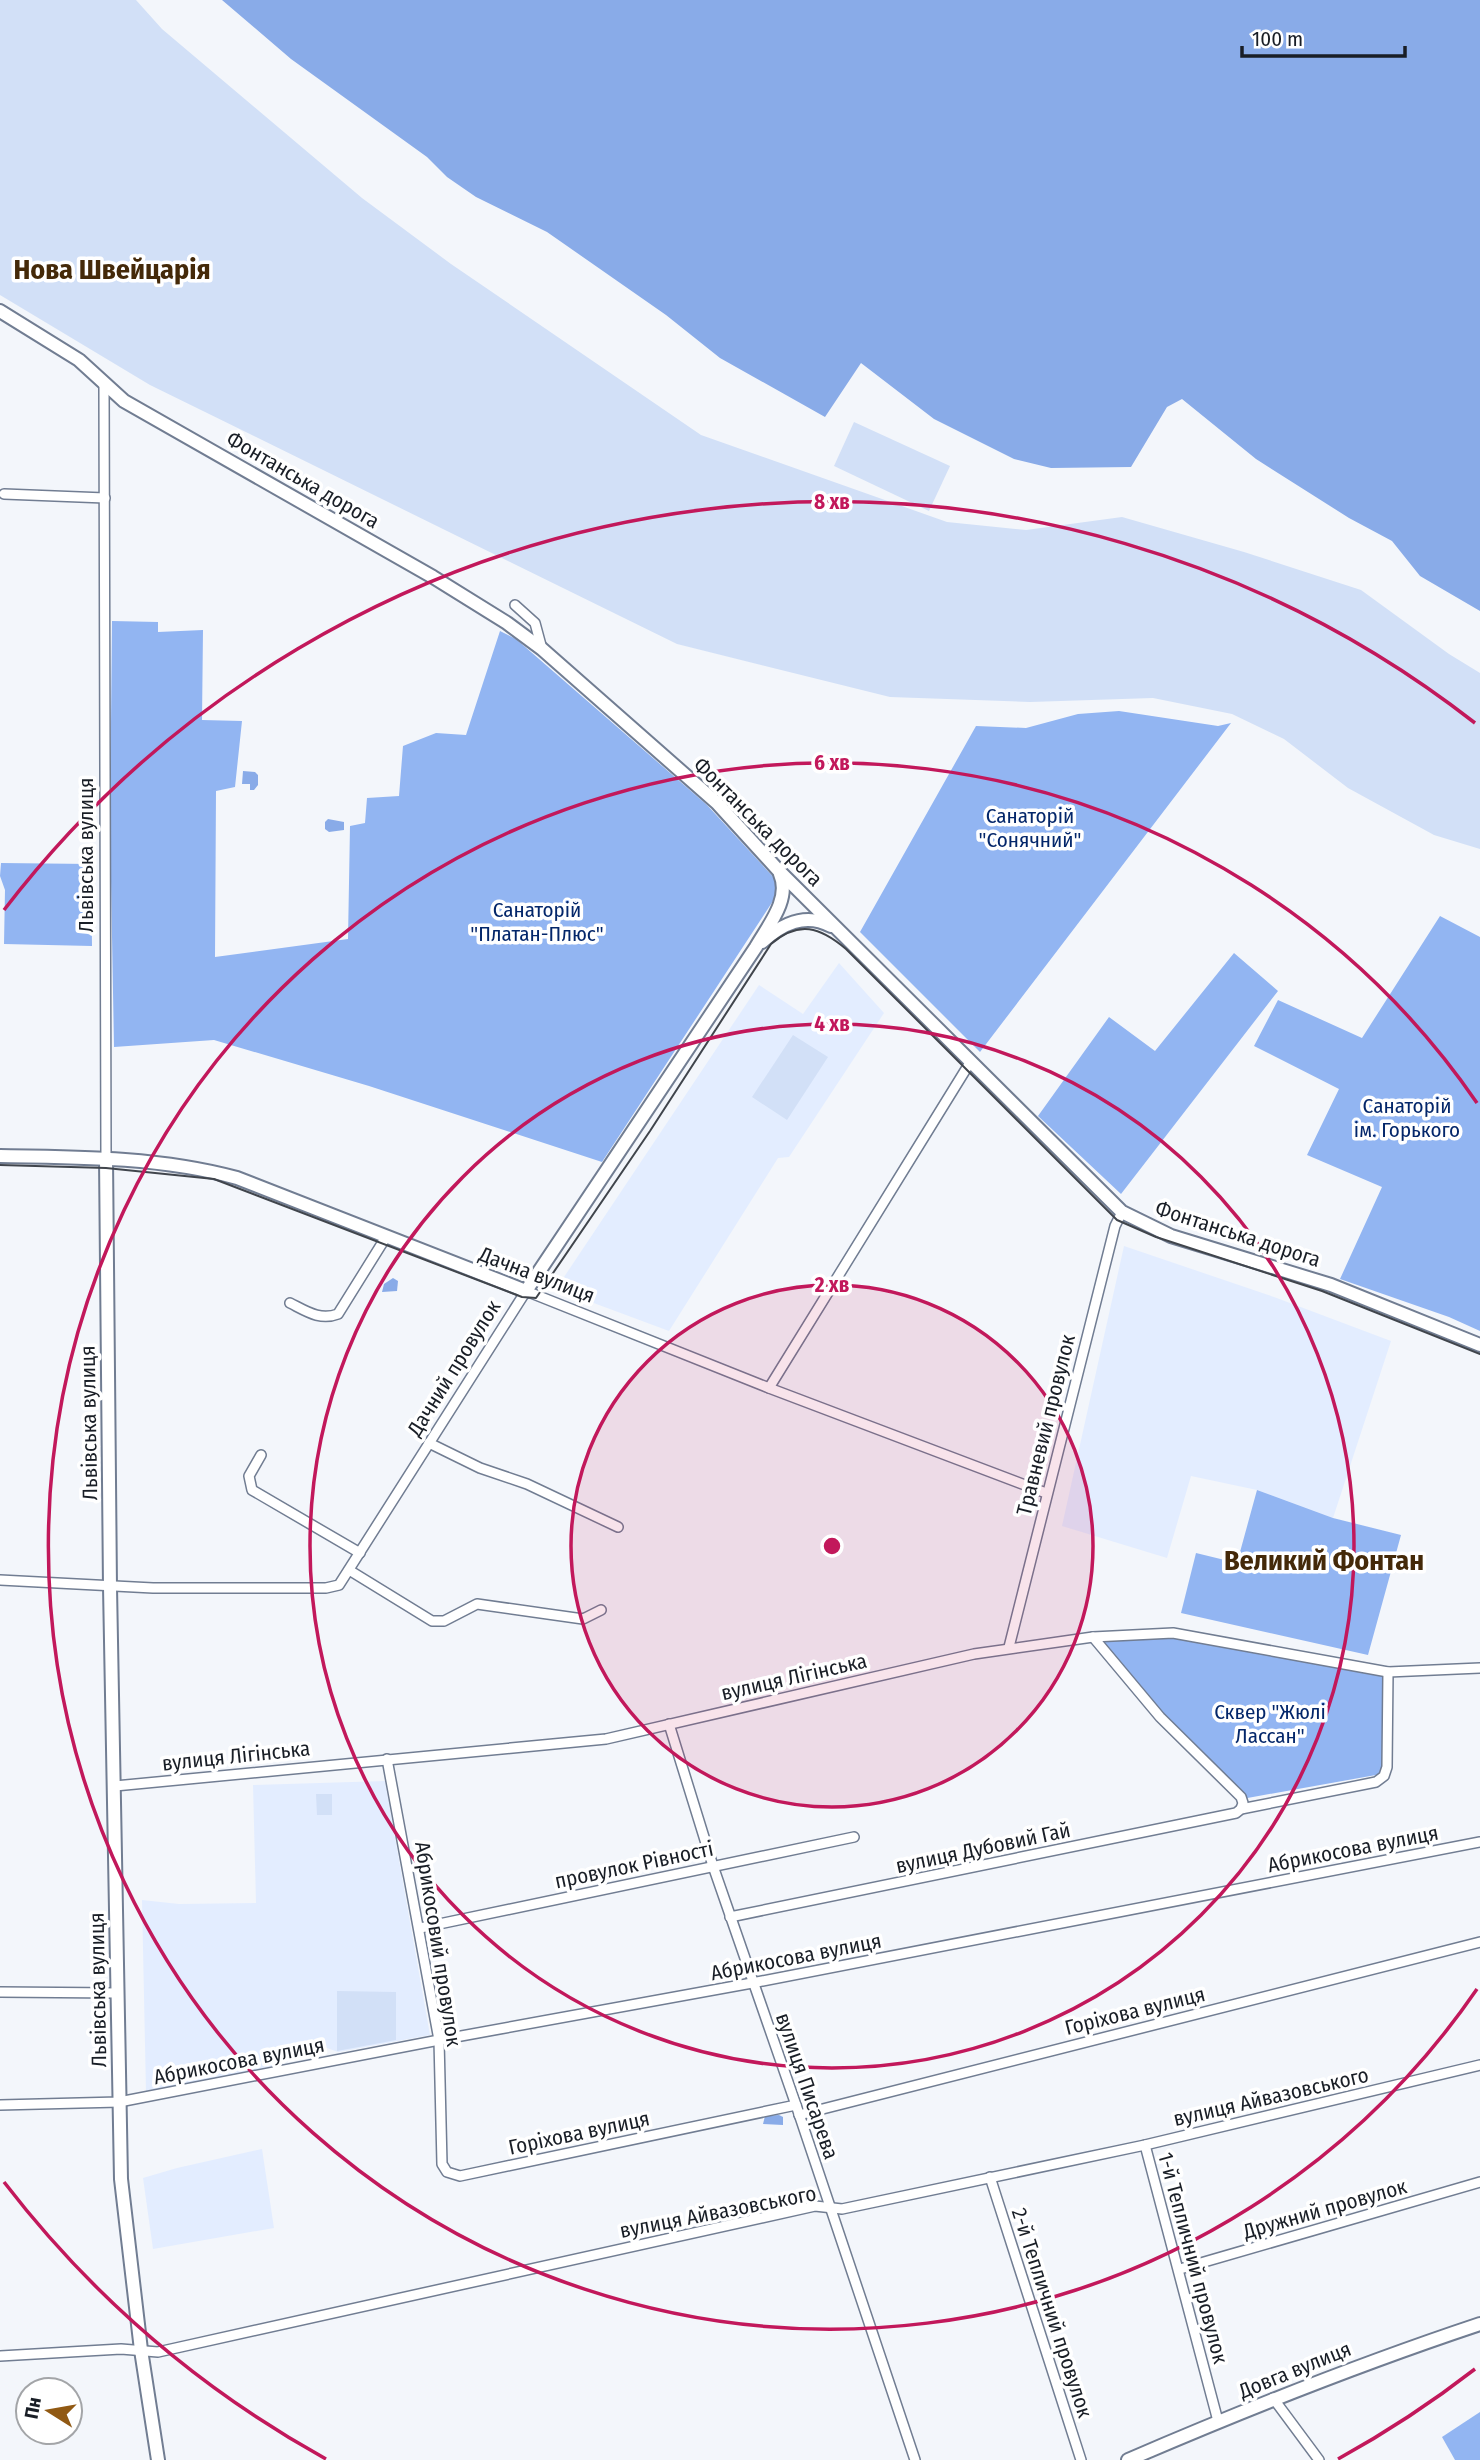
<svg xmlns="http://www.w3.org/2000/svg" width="1480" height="2460" viewBox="0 0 1480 2460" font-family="'Fira Sans Condensed',sans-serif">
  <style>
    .built { fill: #e3edff }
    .green { fill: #d2e0f7 }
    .forest { fill: #92b5f2 }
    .water { fill: #89abe8 }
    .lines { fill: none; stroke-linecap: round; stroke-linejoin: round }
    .street-casing { stroke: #717d92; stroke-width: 12 }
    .secondary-casing { stroke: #717d92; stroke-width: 16 }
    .street { stroke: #fff; stroke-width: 9 }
    .secondary { stroke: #fff; stroke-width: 12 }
    .tram { stroke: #40454c; stroke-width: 2 }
    .ring { fill: none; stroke: #c2185b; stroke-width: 3.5 }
    .labels { text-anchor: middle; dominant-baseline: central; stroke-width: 7; stroke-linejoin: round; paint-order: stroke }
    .street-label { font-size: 21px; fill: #191e26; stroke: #fff }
    .park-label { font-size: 21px; fill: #03266a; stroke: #fff }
    .district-label { font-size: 28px; font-weight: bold; fill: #442909; stroke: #fff }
    .centre { fill: #c2185b; stroke: #fff; stroke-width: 3.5 }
    .ring-label { font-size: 21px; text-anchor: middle; font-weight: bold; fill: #c2185b; stroke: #fff; stroke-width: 7; stroke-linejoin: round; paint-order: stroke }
  </style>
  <rect width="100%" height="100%" fill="#f3f6fb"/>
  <g class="built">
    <polygon points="839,963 884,1013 789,1157 778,1158 669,1331 556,1289 759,985 803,1014"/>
    <polygon points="1124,1246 1274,1297 1391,1341 1333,1518 1257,1490 1191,1476 1167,1558 1062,1526"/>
    <polygon points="385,1781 430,2035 338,2052 327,2048 303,2054 300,2059 240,2074 146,2092 142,1900 179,1904 256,1903 253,1785"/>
    <polygon points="262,2149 274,2228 153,2249 143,2178 177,2168"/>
  </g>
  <g class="green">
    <polygon points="0,0 136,0 162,29 362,198 451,264 701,435 947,522 1026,530 1122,517 1244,552 1361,590 1449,654 1480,673 1480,849 1434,835 1348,788 1284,739 1232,714 1153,698 1030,702 890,697 677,644 150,385 0,295"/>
    <polygon points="854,422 950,466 929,511 834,466"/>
    <polygon points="793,1035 828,1057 787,1120 752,1097"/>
    <polygon points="316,1794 332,1794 332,1815 317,1815"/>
    <polygon points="337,1991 396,1992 396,2040 337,2051"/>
  </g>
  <g class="forest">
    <polygon points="112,621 158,622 158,632 203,630 202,720 242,721 235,787 216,791 215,957 348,939 350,826 365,823 367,798 399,796 403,746 436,733 466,735 500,631 516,639 707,805 778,882 775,898 602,1162 369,1086 214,1040 114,1047 110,826"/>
    <polygon points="1119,711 1218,726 1231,723 980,1052 860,932 976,726 1026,728 1078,714"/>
    <polygon points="1,863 91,864 92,946 4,944 5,890 0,876"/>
    <polygon points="1440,916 1480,937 1480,1331 1449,1317 1340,1279 1382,1187 1307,1155 1339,1089 1254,1046 1278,1000 1362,1038"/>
    <polygon points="1234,953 1278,991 1121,1194 1038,1116 1109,1017 1155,1051"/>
    <polygon points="1257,1490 1333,1518 1401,1535 1368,1655 1181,1613 1196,1553 1237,1563"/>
    <polygon points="1173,1635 1382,1674 1387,1773 1242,1799 1093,1639"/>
    <polygon points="1480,2412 1480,2460 1455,2460 1442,2437"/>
  </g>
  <g class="water">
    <polygon points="222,0 1480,0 1480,611 1420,576 1392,541 1349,518 1256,459 1182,399 1167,407 1131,467 1051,468 1014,459 934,419 861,363 825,417 720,358 666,315 547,232 476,197 447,177 427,157 291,59"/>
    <polygon points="243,771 255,772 258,775 258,785 254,790 250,790 250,784 242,784"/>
    <polygon points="328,819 344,822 344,830 329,832 325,829 325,822"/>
    <polygon points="393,1278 398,1281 397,1291 382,1292 384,1284"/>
    <polygon points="779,2115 783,2117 783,2125 763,2124 765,2116"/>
  </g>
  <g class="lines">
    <g class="street-casing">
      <g id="street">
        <polyline points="104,383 106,1158"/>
        <polyline points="4,494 105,498"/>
        <polyline points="515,605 535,623 542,649"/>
        <path d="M290,1303C306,1311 320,1321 338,1314L386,1237"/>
        <polyline points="769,1388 971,1061"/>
        <polyline points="429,1443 480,1468 527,1484 618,1527"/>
        <polyline points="261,1455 249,1476 252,1490 360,1553"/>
        <polyline points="349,1570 432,1621 444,1621 477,1604 583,1619 601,1610"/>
        <polyline points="0,1580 153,1588 326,1588 339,1585 526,1291 769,1388 1046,1493"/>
        <polyline points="1093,1637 1160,1717 1241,1797 1243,1803 1241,1809"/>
        <polyline points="1009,1647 1115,1226 1122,1212"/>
        <polyline points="669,1724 713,1866 796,2105 915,2460"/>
        <polyline points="387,1759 439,2040 442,2164 447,2172 460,2176 796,2105"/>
        <polyline points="115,1786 606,1739 974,1654 1093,1637 1173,1633 1388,1672 1480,1668"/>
        <polyline points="730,1917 1236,1813 1241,1809 1376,1782 1384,1776 1387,1767 1388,1672"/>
        <polyline points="420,1928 854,1837"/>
        <polyline points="0,1992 117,1993"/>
        <polyline points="0,2105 119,2102 439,2040 752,1983 1480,1842"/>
        <polyline points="799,2115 1480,1942"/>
        <polyline points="1145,2145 1218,2421"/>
        <polyline points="990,2177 1081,2460"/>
        <polyline points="1180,2269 1480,2182"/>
        <polyline points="0,2356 121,2349 158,2352 815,2206 842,2209 1145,2145 1480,2065"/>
        <polyline points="1273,2398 1319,2460"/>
      </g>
    </g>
    <g class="secondary-casing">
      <g id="secondary">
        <polyline points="0,311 79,360 124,401 433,577 507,623 542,649 717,803 778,870 1122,1212 1171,1236 1331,1285 1480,1345"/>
        <path d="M762,942C782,924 805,912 831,926"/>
        <path d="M0,1156C80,1157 160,1157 237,1178L526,1291L756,947C768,926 791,899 780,874"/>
        <polyline points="106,1158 110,1587 121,2179 141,2350 158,2460"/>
        <path d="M1128,2460C1244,2410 1360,2364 1480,2324"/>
      </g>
    </g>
    <use href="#street" class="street"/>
    <use href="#secondary" class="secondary"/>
    <path class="tram" d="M0,1165L106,1168L214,1179L522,1297L536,1298L650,1131L771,944C799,920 820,927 846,949L1117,1220L1156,1237L1322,1291L1480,1354"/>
  </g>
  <circle cx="832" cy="1546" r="261" fill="#c2185b" fill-opacity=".12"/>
  <g class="ring">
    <circle cx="832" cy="1546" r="261"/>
    <circle cx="832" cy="1546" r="522"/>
    <path d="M1477 1989A783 783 0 1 1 1477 1103"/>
    <path d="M1475 2369A1044 1044 0 0 1 1338 2459M326 2459A1044 1044 0 0 1 4 2182M4 910A1044 1044 0 0 1 1475 723"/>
  </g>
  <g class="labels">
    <g class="street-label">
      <text transform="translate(303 480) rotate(30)">Фонтанська дорога</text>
      <text transform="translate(758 822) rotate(45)">Фонтанська дорога</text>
      <text transform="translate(86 855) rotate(-90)">Львівська вулиця</text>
      <text transform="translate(1238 1234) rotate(18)">Фонтанська дорога</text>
      <text transform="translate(537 1275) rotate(21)">Дачна вулиця</text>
      <text transform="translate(454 1368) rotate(-58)">Дачний провулок</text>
      <text transform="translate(89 1423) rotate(-91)">Львівська вулиця</text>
      <text transform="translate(1046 1425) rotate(-76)">Травневий провулок</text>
      <text transform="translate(794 1677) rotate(-13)">вулиця Лігінська</text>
      <text transform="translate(236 1756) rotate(-6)">вулиця Лігінська</text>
      <text transform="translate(983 1848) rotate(-12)">вулиця Дубовий Гай</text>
      <text transform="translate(1353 1849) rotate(-11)">Абрикосова вулиця</text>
      <text transform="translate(634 1865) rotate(-12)">провулок Рівності</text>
      <text transform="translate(438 1944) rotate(81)">Абрикосовий провулок</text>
      <text transform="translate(796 1957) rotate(-11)">Абрикосова вулиця</text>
      <text transform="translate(98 1990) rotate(-91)">Львівська вулиця</text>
      <text transform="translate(1135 2011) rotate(-14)">Горіхова вулиця</text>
      <text transform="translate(239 2061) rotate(-11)">Абрикосова вулиця</text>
      <text transform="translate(807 2086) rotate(71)">вулиця Писарева</text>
      <text transform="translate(1271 2097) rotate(-13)">вулиця Айвазовського</text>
      <text transform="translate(579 2133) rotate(-12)">Горіхова вулиця</text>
      <text transform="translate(1325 2209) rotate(-16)">Дружний провулок</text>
      <text transform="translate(718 2212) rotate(-11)">вулиця Айвазовського</text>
      <text transform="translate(1193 2258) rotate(75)">1-й Тепличний провулок</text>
      <text transform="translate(1052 2313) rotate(72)">2-й Тепличний провулок</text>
      <text transform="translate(1295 2370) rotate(-22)">Довга вулиця</text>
    </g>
    <g class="park-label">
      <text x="1030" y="816">Санаторій<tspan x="1030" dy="24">"Сонячний"</tspan></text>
      <text x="537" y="910">Санаторій<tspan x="537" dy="24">"Платан-Плюс"</tspan></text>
      <text x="1407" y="1106">Cанаторій<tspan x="1407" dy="24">ім. Горького</tspan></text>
      <text x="1270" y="1712">Сквер "Жюлі<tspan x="1270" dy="24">Лассан"</tspan></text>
    </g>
    <g class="district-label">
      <text x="112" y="269">Нова Швейцарія</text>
      <text x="1324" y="1560">Великий Фонтан</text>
    </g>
  </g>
  <circle cx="832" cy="1546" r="10" class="centre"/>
  <g class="ring-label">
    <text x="832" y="509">8 хв</text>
    <text x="832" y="770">6 хв</text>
    <text x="832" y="1031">4 хв</text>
    <text x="832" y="1292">2 хв</text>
  </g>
  <g transform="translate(49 2411) rotate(281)"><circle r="33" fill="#ffffff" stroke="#a3a5a8" stroke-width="2"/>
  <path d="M0-5L12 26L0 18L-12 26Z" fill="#915913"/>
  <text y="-10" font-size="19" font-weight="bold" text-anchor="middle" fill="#191e26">Пн</text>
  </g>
  <path d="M1242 46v10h163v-10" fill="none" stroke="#191e26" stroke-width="3.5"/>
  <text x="1252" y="46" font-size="21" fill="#191e26" stroke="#ffffff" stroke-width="5" paint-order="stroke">100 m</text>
</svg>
